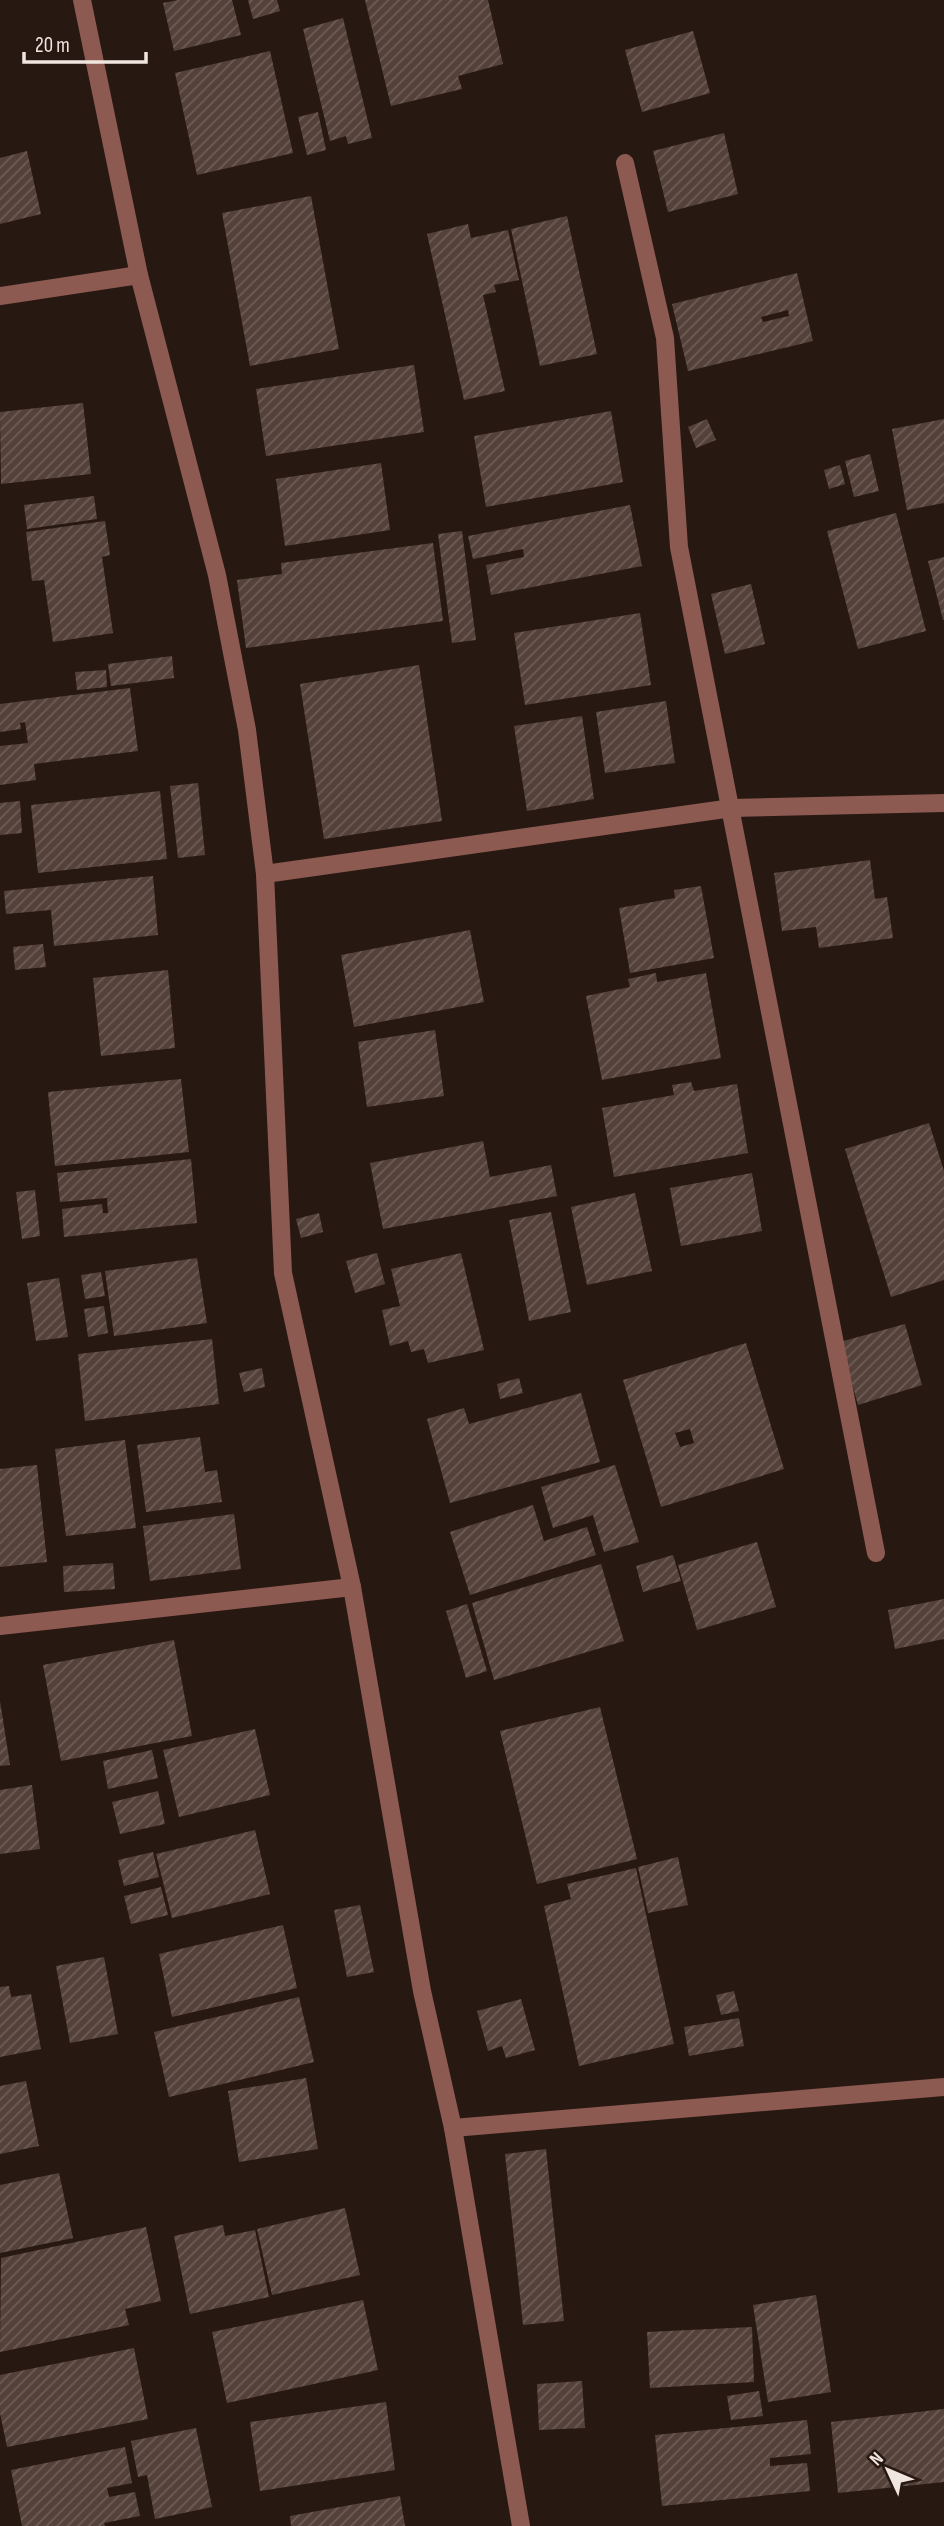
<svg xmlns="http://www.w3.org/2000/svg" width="944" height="2526" viewBox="0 0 944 2526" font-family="'Sofia Sans Condensed',sans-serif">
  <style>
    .building { fill: url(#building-hatch); fill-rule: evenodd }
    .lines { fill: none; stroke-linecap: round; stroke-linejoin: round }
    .minor { stroke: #8d5a52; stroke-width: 18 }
  </style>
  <defs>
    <pattern id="building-hatch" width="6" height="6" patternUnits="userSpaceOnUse" patternTransform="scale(1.75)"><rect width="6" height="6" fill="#54423a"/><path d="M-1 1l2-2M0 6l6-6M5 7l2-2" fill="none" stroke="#6d5d56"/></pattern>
  </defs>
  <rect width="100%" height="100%" fill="#281812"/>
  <g class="building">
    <polygon points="178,0 232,0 241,35 174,51 163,3"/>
    <polygon points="248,0 277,0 280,11 253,19"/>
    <polygon points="365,0 488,0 503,64 458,76 462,89 391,106"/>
    <polygon points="343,18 372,138 348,144 346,136 330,141 303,29"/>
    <polygon points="693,31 710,93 642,112 625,50"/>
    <polygon points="270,51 293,153 197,175 175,73"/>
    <polygon points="318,112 326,150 307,155 298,117"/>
    <polygon points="724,133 738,194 668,212 653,151"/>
    <polygon points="27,151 41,214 0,224 0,158"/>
    <polygon points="311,196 339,349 250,366 222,213"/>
    <polygon points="567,216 597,354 540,366 511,229"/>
    <polygon points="468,224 471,238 508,230 519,280 494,285 496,292 483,295 505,391 464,400 427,234"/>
    <path d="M797,273L813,341L688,371L672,304ZM788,310L789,316L763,322L761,317Z"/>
    <polygon points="414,365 424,432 266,456 256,389"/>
    <polygon points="83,403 91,474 1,484 0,412"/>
    <polygon points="611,411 623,482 486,507 474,436"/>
    <polygon points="707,419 716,440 696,448 688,427"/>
    <polygon points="944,419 944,503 907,510 892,429"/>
    <polygon points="870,454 879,491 854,497 845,461"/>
    <polygon points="381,463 390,530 285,546 276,479"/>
    <polygon points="840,465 845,484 829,489 824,470"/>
    <polygon points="94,496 97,519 27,529 24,505"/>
    <polygon points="630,505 642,566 491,595 486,565 524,557 523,549 473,559 468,536"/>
    <polygon points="896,513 926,631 858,649 827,531"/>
    <polygon points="105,521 110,555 102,557 113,633 53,642 44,580 32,581 26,532"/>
    <polygon points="462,531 476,640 452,643 438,534"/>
    <polygon points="433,543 443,621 246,648 237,580 282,574 281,563"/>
    <polygon points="944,557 944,620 943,620 928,561"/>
    <polygon points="751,584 765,644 725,654 711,594"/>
    <polygon points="640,613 651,685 525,705 514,633"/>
    <polygon points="172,656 174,678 111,686 108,664"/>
    <polygon points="419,665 442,821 324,839 300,684"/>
    <polygon points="106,670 107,687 77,690 75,672"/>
    <polygon points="130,688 138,751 34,764 36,780 0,785 0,746 28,743 25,722 20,723 21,729 0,732 0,704"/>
    <polygon points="666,701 675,763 605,773 596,712"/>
    <polygon points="582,716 594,799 527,811 514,726"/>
    <polygon points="198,783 205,855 178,858 170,786"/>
    <polygon points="160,791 167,859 38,873 31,805"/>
    <polygon points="20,801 22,833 0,835 0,803"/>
    <polygon points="870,860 875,899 887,897 893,938 819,948 816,927 782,931 774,873"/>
    <polygon points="153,876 158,935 54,946 51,910 6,914 4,891"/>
    <polygon points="701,886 714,958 630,973 619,908 675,898 674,890"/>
    <polygon points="470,930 484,1002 354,1027 341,955"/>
    <polygon points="43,944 46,967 15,970 13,947"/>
    <polygon points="168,970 175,1048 101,1056 93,978"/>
    <polygon points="656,973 657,982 706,973 721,1058 602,1080 586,996 630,987 628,979"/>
    <polygon points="435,1030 444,1096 367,1107 358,1042"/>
    <polygon points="181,1079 189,1152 55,1166 48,1092"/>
    <polygon points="691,1082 694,1091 737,1084 748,1153 614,1177 602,1108 674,1095 672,1085"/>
    <polygon points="929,1123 944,1171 944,1280 891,1297 845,1149"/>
    <polygon points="483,1141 490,1177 551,1165 557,1196 383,1229 370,1163"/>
    <polygon points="191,1159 197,1223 64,1237 62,1209 102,1204 103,1213 108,1213 107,1198 60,1202 57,1173"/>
    <polygon points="752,1173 762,1231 681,1246 670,1188"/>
    <polygon points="35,1190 40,1236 22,1239 16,1192"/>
    <polygon points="635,1193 652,1271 587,1285 571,1207"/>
    <polygon points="551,1212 571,1312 529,1321 509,1220"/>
    <polygon points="319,1213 323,1232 301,1238 296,1219"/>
    <polygon points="377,1253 385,1284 355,1293 346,1261"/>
    <polygon points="461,1253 484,1350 428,1363 424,1349 411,1352 408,1341 390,1346 382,1310 400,1306 391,1269"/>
    <polygon points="197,1258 207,1323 114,1336 105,1271"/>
    <polygon points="101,1272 105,1296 85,1299 81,1275"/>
    <polygon points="59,1278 68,1337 36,1341 27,1283"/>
    <polygon points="104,1306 108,1333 88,1337 84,1309"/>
    <polygon points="905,1324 922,1385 858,1405 840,1342"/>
    <polygon points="212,1339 219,1404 85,1421 78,1354"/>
    <path d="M746,1343L784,1469L661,1507L623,1380ZM690,1429L694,1443L680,1447L675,1433Z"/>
    <polygon points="262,1368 265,1387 244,1392 239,1373"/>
    <polygon points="519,1378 523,1393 500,1399 497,1384"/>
    <polygon points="581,1393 600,1462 450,1503 427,1419 464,1408 469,1424"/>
    <polygon points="200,1437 205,1472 217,1470 222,1502 146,1512 137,1445"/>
    <polygon points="125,1440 136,1528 66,1536 55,1449"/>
    <polygon points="37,1465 47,1562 0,1567 0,1469"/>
    <polygon points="615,1465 639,1542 604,1552 593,1515 553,1528 541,1487"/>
    <polygon points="533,1505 544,1541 587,1527 596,1555 470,1595 450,1532"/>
    <polygon points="234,1514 241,1569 150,1581 143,1526"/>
    <polygon points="757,1542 776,1607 697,1630 678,1565"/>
    <polygon points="673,1555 681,1581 643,1592 636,1566"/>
    <polygon points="113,1563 115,1589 64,1592 63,1566"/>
    <polygon points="601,1564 624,1641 494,1680 472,1603"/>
    <polygon points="944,1599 944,1639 895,1649 888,1610"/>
    <polygon points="467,1604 487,1671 466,1678 446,1611"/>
    <polygon points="174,1640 192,1736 61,1761 43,1665"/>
    <polygon points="0,1701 10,1765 0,1766"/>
    <polygon points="600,1707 637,1859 537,1884 500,1731"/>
    <polygon points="255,1729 270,1795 179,1817 163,1750"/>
    <polygon points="152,1750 158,1778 108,1789 103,1761"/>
    <polygon points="32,1785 40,1849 0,1854 0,1790"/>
    <polygon points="158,1791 165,1824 120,1834 112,1802"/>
    <polygon points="255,1830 270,1894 172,1918 156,1854"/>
    <polygon points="153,1852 159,1877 124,1886 118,1860"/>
    <polygon points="678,1857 688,1905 648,1913 638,1867"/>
    <polygon points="636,1868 674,2044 579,2066 544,1906 571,1899 567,1884"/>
    <polygon points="161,1887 168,1915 131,1924 124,1896"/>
    <polygon points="360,1905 374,1972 347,1977 334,1910"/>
    <polygon points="283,1925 297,1988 172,2017 159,1954"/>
    <polygon points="104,1957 118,2034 70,2043 56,1966"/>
    <polygon points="9,1986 11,1997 31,1994 41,2049 0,2057 0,1987"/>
    <polygon points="734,1991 739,2011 721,2015 716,1995"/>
    <polygon points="299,1997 314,2062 169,2097 154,2032"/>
    <polygon points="521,1999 535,2050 506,2058 502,2046 488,2051 477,2011"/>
    <polygon points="739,2018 744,2046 689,2056 684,2027"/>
    <polygon points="306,2078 318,2149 239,2162 228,2091"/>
    <polygon points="26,2081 39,2146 0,2154 0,2086"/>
    <polygon points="546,2149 564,2321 523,2325 505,2154"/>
    <polygon points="59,2173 73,2238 0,2253 0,2185"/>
    <polygon points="345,2208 360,2275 272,2295 257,2229"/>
    <polygon points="223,2225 225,2236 255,2230 269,2297 190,2314 174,2236"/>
    <polygon points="146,2227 161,2301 125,2309 129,2325 0,2352 1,2258"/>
    <polygon points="816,2295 831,2392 768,2402 753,2305"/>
    <polygon points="363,2300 378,2370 227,2403 212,2332"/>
    <polygon points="752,2327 754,2382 650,2388 647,2332"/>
    <polygon points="134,2348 148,2419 7,2447 0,2413 0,2375"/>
    <polygon points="582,2381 585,2428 539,2430 537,2384"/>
    <polygon points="759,2391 763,2416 731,2420 727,2396"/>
    <polygon points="386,2402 395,2470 260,2491 250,2422"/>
    <polygon points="944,2409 944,2482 838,2493 831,2422"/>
    <polygon points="807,2420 811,2454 770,2458 770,2466 807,2463 810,2491 662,2506 655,2435"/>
    <polygon points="196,2428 212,2507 155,2519 147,2475 138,2477 131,2441"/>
    <polygon points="125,2447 132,2483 107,2488 109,2497 135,2492 140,2516 104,2523 105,2526 22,2526 11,2470"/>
    <polygon points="400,2496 405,2526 291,2526 290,2516"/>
  </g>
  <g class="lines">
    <g class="minor">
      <polyline points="82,0 139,275 217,575 247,730 265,874 283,1273 352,1587 422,1991 453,2128 521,2526"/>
      <polyline points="625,163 665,338 679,547 876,1553"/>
      <polyline points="0,296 139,275"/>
      <polyline points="265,874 732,808 944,803"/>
      <polyline points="0,1626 352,1587"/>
      <polyline points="453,2128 944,2087"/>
    </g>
  </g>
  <g transform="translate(888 2470) rotate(314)" stroke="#281812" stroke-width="5" paint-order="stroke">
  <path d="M0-5L12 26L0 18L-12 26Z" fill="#f1e5e0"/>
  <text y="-10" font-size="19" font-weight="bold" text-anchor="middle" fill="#f1e5e0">N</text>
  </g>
  <path d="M24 52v10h122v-10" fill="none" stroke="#f1e5e0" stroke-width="3.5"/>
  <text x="35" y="52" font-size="21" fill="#f1e5e0" stroke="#281812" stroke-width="5" paint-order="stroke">20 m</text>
</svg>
